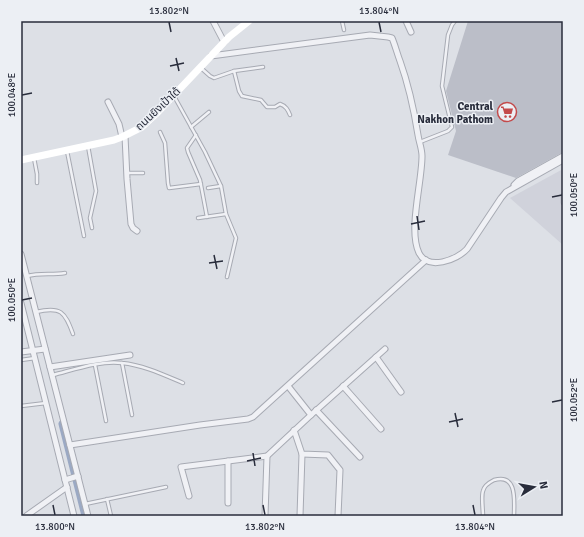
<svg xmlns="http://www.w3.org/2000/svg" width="584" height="537" viewBox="0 0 584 537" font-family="Signika,'Noto Sans Thai',sans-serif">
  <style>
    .built { fill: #d0d2db }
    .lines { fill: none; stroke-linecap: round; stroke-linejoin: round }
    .canal { stroke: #9ba9c4; stroke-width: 7 }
    .building { fill: #bbbec8 }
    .service-casing { stroke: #a7aab3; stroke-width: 4.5 }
    .minor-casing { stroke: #a7aab3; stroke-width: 7 }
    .service { stroke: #f0f1f5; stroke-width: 2.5 }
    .minor { stroke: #f0f1f5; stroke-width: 5 }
    .secondary { stroke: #fff; stroke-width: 7 }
    .ticks { fill: none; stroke: #282c3b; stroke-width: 1.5 }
    .labels { text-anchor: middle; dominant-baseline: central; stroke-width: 3; stroke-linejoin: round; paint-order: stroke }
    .poi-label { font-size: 11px; font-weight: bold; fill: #282c3b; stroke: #eceff4; text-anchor: end }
    .street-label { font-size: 11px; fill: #282c3b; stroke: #eceff4 }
    .neatline { fill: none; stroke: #282c3b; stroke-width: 1.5 }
    .ticks-label { font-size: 10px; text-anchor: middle; fill: #282c3b }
  </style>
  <rect width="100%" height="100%" fill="#dde0e6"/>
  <polygon class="built" points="563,169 563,245 510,198"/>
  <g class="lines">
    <polyline class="canal" points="62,424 85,516"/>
  </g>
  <polygon class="building" points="468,21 563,21 563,152 516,178 448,155 456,131 446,91"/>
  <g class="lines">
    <g class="service-casing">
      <g id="service">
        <polyline points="342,21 344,30"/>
        <polyline points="201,68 210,76 214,78 234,71 263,67"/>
        <path d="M234,71L239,91L242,96L261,100L267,107H275L280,104C286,106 288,110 290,115"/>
        <polyline points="174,96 205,152 221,186 226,214 236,238 227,277"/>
        <polyline points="191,127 209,112"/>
        <polyline points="160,132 165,143 168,183 169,188 201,184"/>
        <polyline points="196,135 187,148 188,152 200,180 207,217"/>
        <polyline points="420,142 448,131 452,127 442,86 448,35 452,25 455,21"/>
        <polyline points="88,146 96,191 90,218 92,228"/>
        <polyline points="67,151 84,236"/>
        <polyline points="34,158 37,174 37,183"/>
        <polyline points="127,173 143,173"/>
        <polyline points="208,188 221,186"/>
        <polyline points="563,195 563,203"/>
        <polyline points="198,218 226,214"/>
        <path d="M27,276C40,273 52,275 65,273"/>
        <path d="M36,312C61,306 65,312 73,334"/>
        <polyline points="21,360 35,358"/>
        <polyline points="122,363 132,415"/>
        <polyline points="95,365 106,421"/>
        <path d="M53,375C73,370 101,360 122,363C143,365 164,375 183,383"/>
        <polyline points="21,406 46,403"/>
        <polyline points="107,499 111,516"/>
        <polyline points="85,504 166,487"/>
        <path d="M483,516C483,510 481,496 483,491C484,486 490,482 494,480C518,473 514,502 514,516"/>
      </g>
    </g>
    <g class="minor-casing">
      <g id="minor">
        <polyline points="213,21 224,42"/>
        <polyline points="406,21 411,32"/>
        <path d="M211,56L370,35L388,37L392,38C395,45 397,53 400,61C409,86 414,110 418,135C419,142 422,149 422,156C422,183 408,230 419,253C428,271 457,260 467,249L501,198L506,192L563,160"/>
        <polyline points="108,102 119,124 122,137"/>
        <polyline points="125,136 127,179 131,224 133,228 137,231"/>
        <polyline points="514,185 518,181 563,156"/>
        <polyline points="21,254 88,516"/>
        <polyline points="21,303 74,516"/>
        <polyline points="21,352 45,349"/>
        <polyline points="376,357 401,392"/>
        <polyline points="50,367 130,355"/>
        <polyline points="288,386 311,415 385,349"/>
        <polyline points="343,386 381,429"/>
        <polyline points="316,410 360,457"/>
        <polyline points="294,430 302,454 328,455 340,470 338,516"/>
        <polyline points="70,445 200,425 248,419 253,417 426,260"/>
        <polyline points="65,480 78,476"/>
        <polyline points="189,496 181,467 267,456 311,415"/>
        <polyline points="228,503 228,461"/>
        <polyline points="26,516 67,487"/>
        <polyline points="265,516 267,456"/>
        <polyline points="300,516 302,454"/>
      </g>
    </g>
    <use href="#service" class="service"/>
    <use href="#minor" class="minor"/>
    <polyline class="secondary" points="21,160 114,140 122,137 142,127 156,114 229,37 249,21"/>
  </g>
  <path class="ticks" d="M169,22L171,32M379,22L381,32M176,58L179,71M170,66L184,63M22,95L32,93M552,197L562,195M417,216L419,230M411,224L425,221M214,255L217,269M209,263L223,261M22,300L32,298M552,402L562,400M455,413L458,427M449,422L463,419M253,453L255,466M247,461L261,458M53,505L55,515M263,505L265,515M473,505L475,515"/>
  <defs>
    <g id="supermarket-ring" transform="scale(1)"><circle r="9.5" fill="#eceff4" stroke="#c34a4b" stroke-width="1.5"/><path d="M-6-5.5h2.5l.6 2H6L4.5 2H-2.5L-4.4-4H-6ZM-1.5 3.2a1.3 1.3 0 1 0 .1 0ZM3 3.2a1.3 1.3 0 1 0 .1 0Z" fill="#c34a4b"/></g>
  </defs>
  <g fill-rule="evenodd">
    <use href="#supermarket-ring" x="507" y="112"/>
  </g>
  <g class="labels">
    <g class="poi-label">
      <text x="493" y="106">Central<tspan x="493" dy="13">Nakhon Pathom</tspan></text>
    </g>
    <g class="street-label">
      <text transform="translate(158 109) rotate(-43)">ถนนยิงเป้าใต้</text>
    </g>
  </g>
  <rect width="584" height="537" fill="none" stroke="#eceff4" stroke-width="44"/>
  <g transform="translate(534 487) rotate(79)" stroke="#eceff4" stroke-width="3" paint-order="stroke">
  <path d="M0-3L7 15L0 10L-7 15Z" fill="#282c3b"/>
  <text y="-6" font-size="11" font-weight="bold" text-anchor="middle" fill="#282c3b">N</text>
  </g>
  <rect x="22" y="22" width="540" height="493" class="neatline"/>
  <g class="ticks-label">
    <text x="169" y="14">13.802°N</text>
    <text x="379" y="14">13.804°N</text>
    <text transform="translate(11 95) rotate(-90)" y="4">100.048°E</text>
    <text transform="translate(573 195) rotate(-90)" y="4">100.050°E</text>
    <text transform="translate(11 300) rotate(-90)" y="4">100.050°E</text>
    <text transform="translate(573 400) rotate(-90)" y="4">100.052°E</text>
    <text x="55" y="530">13.800°N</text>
    <text x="265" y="530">13.802°N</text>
    <text x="475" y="530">13.804°N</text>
  </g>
</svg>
